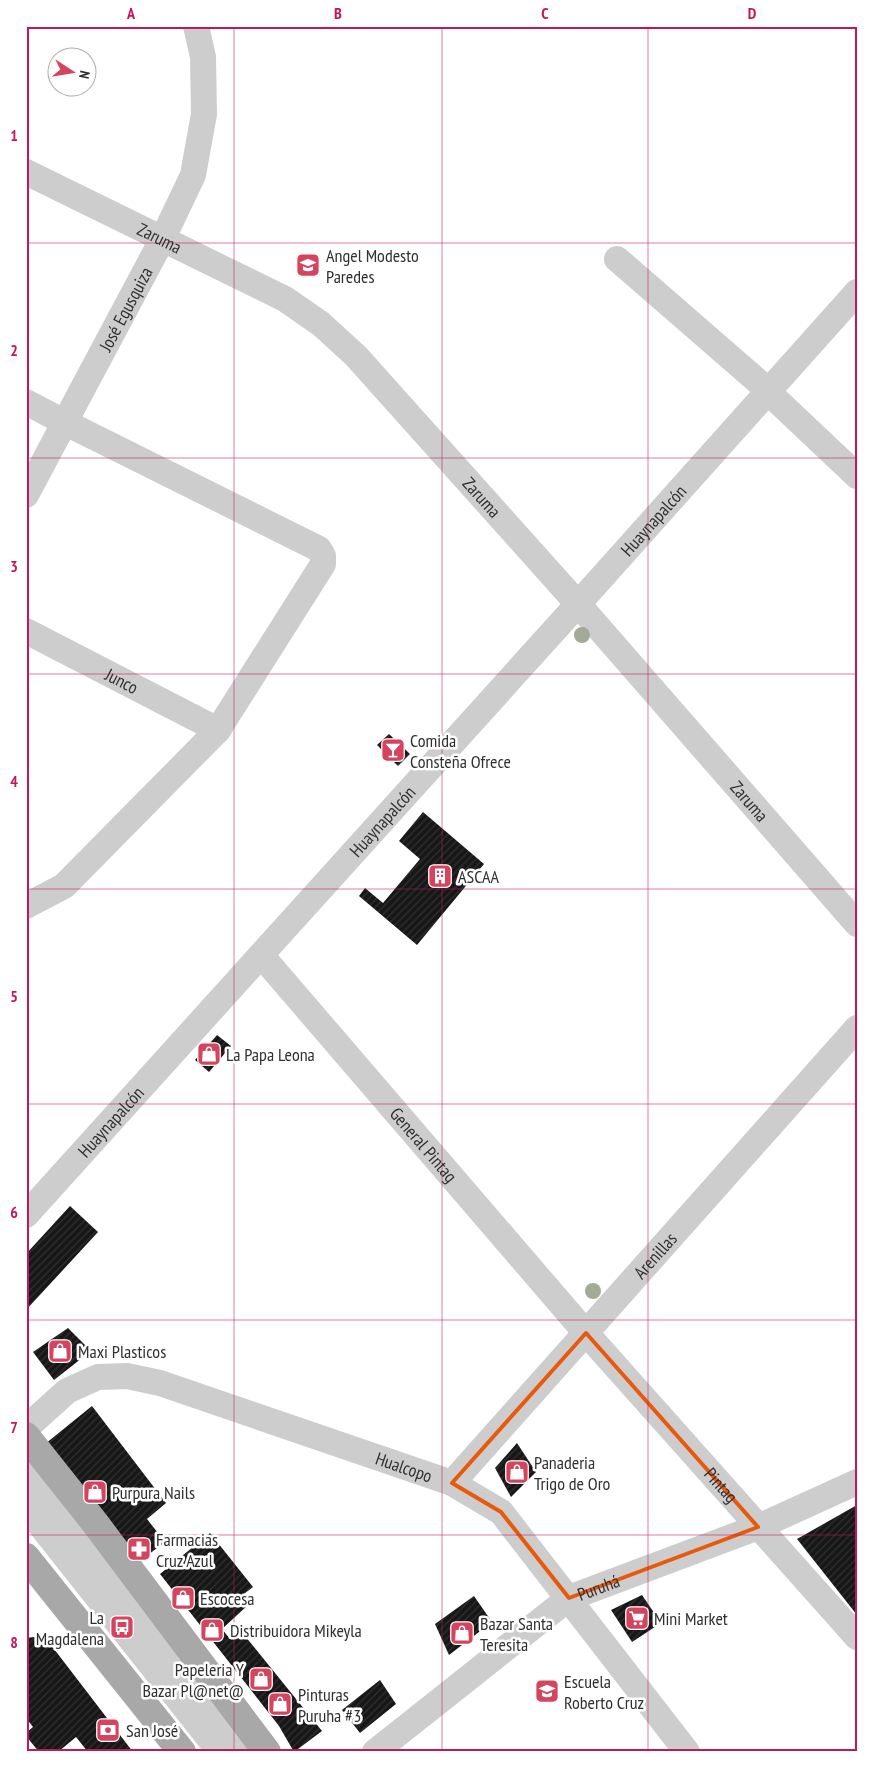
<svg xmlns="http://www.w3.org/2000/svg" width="883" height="1778" viewBox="0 0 883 1778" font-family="'PT Sans Narrow',sans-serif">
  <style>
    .building { fill: url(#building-hatch) }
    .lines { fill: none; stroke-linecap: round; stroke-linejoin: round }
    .minor { stroke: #cdcdcd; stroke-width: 26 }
    .major { stroke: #a8a8a8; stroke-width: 28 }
    .tree { fill: #a3ab96 }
    .marked { fill: none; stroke: #e8590c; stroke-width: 4; stroke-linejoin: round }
    .grid { fill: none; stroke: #c2185b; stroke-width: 1; stroke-opacity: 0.55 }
    .labels { text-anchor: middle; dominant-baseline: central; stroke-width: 5; stroke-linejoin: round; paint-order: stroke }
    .street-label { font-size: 18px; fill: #303030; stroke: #fff }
    .poi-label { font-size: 18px; fill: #303030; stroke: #fff; text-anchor: start }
    .neatline { fill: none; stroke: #c2185b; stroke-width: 2 }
    .grid-label { font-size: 16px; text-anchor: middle; font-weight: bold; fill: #c2185b }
  </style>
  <defs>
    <pattern id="building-hatch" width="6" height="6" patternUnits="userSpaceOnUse" patternTransform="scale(1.25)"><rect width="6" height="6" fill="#171717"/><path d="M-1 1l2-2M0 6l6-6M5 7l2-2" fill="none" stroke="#303030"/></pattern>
  </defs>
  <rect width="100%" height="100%" fill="#fff"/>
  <g class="building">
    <polygon points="389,734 410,754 398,766 377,745"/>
    <polygon points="423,812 484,864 417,945 359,896 365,888 383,903 420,859 399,841"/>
    <polygon points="217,1035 231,1046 209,1072 195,1060"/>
    <polygon points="70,1206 98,1232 26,1310 26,1254"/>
    <polygon points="68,1328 91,1351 54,1380 33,1352"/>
    <polygon points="92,1406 166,1503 147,1519 165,1542 140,1561 45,1444"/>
    <polygon points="517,1443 536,1472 511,1497 495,1468"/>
    <polygon points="857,1505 857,1615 797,1539"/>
    <polygon points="210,1533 253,1587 240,1597 247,1606 222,1629 230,1639 241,1631 322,1731 294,1752 279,1726 160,1574"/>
    <polygon points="642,1595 661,1623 632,1642 611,1610"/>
    <polygon points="474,1596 492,1622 449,1655 435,1624"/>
    <polygon points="34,1637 51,1645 133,1752 88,1752 76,1737 58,1752 39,1752 26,1736 26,1733 33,1727 26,1718 26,1638"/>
    <polygon points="380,1680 396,1704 360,1733 342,1710"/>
  </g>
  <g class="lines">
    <g class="minor">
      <path id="s1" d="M26,172L285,299L321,324L356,356L578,604L857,924"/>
      <polyline points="617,259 762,385 767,391 857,476"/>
      <polyline points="26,402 64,422 319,549 323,556 323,564 218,730 64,886 26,906"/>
      <path id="s2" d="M26,495L163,238L193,175L204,114L203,57L196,26"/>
      <path id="s3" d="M26,631L218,730"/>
      <path id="s4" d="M261,955L586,1333L857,1637"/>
      <path id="s5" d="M26,1215L578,604L857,292"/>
      <path id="s6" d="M26,1428L67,1391L98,1377L127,1376L160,1383L452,1483L501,1512L687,1752"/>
      <polyline points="26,1472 244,1752"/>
      <path id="s7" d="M452,1483L857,1028"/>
      <polyline points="26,1507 220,1752"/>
      <path id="s8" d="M375,1752L569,1598L758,1527L857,1482"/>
    </g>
    <g class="major">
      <polyline points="26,1436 95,1523 267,1752"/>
      <polyline points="26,1557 182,1752"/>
    </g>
  </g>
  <g class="tree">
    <circle cx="582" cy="635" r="8"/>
    <circle cx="593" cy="1291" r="8"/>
  </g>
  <path class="marked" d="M586,1333L758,1527L569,1598L501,1512L452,1483Z"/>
  <path class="grid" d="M234,26V1752M442,26V1752M648,26V1752M26,243H857M26,458H857M26,674H857M26,889H857M26,1104H857M26,1320H857M26,1535H857"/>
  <defs>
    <g id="school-square" transform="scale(1.25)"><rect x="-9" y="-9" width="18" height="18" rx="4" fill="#d5445f" stroke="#fff"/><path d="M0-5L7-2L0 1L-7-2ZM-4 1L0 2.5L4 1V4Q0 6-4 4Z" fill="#fff"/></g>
    <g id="bar-square" transform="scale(1.25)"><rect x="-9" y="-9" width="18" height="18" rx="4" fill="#d5445f" stroke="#fff"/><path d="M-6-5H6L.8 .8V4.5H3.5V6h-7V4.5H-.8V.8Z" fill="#fff"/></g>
    <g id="building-square" transform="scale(1.25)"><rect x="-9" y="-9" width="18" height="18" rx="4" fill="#d5445f" stroke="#fff"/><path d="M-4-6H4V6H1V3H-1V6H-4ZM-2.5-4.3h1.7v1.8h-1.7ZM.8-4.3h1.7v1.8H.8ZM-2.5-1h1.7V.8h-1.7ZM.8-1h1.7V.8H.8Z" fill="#fff"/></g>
    <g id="shop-square" transform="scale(1.25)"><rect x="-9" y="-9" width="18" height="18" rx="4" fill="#d5445f" stroke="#fff"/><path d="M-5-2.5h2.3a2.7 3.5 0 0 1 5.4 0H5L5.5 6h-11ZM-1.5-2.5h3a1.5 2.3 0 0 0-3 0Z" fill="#fff"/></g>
    <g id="pharmacy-square" transform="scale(1.25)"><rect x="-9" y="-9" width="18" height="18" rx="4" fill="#d5445f" stroke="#fff"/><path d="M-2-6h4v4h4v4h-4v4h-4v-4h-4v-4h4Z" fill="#fff"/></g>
    <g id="supermarket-square" transform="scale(1.25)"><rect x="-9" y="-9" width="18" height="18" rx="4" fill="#d5445f" stroke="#fff"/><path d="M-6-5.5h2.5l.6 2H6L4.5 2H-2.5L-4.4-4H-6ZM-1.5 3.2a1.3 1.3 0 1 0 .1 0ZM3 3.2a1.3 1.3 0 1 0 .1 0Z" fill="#fff"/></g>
    <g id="bus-square" transform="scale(1.25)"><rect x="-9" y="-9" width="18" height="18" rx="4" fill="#d5445f" stroke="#fff"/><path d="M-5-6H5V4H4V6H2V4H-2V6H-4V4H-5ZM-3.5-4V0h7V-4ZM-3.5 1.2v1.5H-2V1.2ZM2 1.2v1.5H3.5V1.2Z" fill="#fff"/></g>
    <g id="bank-square" transform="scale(1.25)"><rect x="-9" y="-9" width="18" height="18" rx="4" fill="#d5445f" stroke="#fff"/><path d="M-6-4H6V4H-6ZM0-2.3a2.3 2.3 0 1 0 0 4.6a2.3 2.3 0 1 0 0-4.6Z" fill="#fff"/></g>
  </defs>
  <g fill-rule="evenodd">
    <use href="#school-square" x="308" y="265"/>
    <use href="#bar-square" x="393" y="750"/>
    <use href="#building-square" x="440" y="876"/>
    <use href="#shop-square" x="209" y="1054"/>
    <use href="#shop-square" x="60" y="1351"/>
    <use href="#shop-square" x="517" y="1472"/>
    <use href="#shop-square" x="95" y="1492"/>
    <use href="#pharmacy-square" x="139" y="1549"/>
    <use href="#shop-square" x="183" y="1598"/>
    <use href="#supermarket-square" x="637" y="1618"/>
    <use href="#bus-square" x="122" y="1627"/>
    <use href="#shop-square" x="212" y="1630"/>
    <use href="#shop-square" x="462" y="1633"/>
    <use href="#shop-square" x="261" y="1679"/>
    <use href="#school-square" x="547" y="1691"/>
    <use href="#shop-square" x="280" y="1704"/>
    <use href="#bank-square" x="108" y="1730"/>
  </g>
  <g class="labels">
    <g class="street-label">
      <text stroke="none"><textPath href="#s1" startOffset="149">Zaruma</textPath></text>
      <text stroke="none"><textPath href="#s2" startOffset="211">José Egusquiza</textPath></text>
      <text stroke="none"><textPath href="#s1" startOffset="569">Zaruma</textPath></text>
      <text stroke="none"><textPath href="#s5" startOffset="936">Huaynapalcón</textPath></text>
      <text stroke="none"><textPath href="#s3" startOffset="108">Junco</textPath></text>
      <text stroke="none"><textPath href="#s1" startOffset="974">Zaruma</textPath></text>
      <text stroke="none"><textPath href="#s5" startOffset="531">Huaynapalcón</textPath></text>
      <text stroke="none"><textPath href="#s5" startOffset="126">Huaynapalcón</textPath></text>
      <text stroke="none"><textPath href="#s4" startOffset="250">General Pintag</textPath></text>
      <text stroke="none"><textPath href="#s7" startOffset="305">Arenillas</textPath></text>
      <text stroke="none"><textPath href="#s6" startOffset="410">Hualcopo</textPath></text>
      <text stroke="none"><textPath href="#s4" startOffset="702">Pintag</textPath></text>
      <text stroke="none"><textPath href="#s8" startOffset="279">Puruhá</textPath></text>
    </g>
    <g class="poi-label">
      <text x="326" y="255">Angel Modesto<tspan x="326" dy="21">Paredes</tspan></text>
      <text x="410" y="740">Comida<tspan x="410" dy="21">Consteña Ofrece</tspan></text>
      <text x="458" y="876">ASCAA</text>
      <text x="226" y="1054">La Papa Leona</text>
      <text x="78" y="1351">Maxi Plasticos</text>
      <text x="534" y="1462">Panaderia<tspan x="534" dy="21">Trigo de Oro</tspan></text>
      <text x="112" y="1492">Purpura Nails</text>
      <text x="156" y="1539">Farmacias<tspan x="156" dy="21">Cruz Azul</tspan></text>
      <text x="200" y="1598">Escocesa</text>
      <text x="104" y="1617" text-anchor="end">La<tspan x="104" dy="21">Magdalena</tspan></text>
      <text x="654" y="1618">Mini Market</text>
      <text x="480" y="1623">Bazar Santa<tspan x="480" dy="21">Teresita</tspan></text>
      <text x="230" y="1630">Distribuidora Mikeyla</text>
      <text x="244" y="1669" text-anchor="end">Papeleria Y<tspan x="244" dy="21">Bazar Pl@net@</tspan></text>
      <text x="564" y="1681">Escuela<tspan x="564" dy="21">Roberto Cruz</tspan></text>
      <text x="298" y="1694">Pinturas<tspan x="298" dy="21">Puruha #3</tspan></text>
      <text x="126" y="1730">San José</text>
    </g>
  </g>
  <rect width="883" height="1778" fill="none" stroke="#ffffff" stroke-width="55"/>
  <g transform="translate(72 72) rotate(102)"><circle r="24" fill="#ffffff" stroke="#acacac"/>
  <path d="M0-4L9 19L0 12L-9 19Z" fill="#d5445f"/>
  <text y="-8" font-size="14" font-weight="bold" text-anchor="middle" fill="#303030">N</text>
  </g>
  <rect x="28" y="28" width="828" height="1722" class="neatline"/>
  <g class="grid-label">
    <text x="131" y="19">A</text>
    <text x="338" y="19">B</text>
    <text x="545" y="19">C</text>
    <text x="752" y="19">D</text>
    <text x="14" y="141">1</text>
    <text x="14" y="356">2</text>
    <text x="14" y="572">3</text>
    <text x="14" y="787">4</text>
    <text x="14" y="1002">5</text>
    <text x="14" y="1218">6</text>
    <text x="14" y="1433">7</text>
    <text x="14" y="1648">8</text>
  </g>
</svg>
